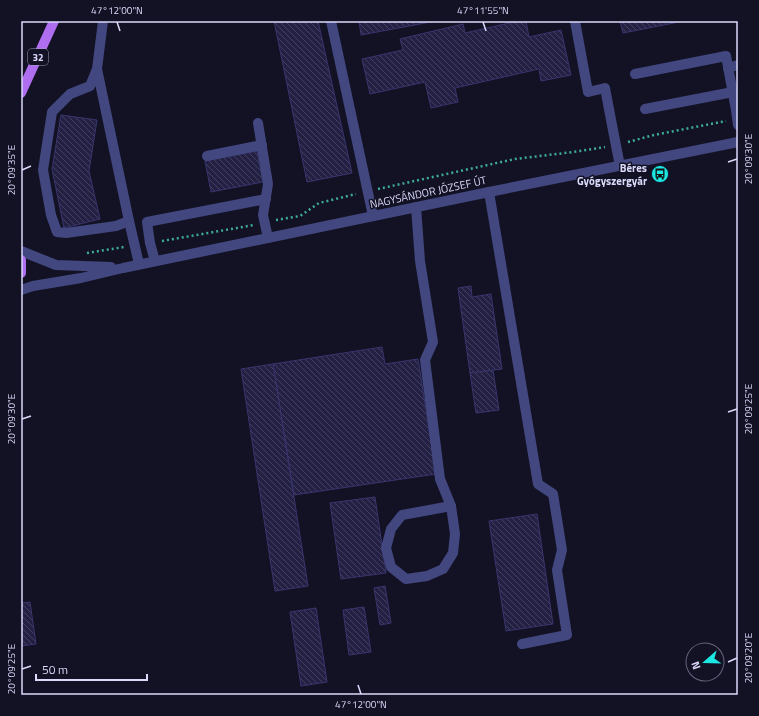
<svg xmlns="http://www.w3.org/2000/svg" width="759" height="716" viewBox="0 0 759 716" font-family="'Titillium Web',sans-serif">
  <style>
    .building { fill: url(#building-back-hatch); stroke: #39356e }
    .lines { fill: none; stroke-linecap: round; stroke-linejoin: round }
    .path { stroke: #3dac98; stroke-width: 2.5; stroke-dasharray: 2 3; stroke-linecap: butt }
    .minor { stroke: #42477f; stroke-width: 10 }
    .major { stroke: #af6def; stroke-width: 10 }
    .ticks { fill: none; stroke: #dadafb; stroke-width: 1.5 }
    .labels { text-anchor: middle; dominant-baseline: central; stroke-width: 3; stroke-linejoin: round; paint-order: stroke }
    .shield { fill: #131225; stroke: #9e9ebb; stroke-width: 1 }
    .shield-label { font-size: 10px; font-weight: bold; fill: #dadafb }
    .poi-label { font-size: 11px; font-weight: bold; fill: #dadafb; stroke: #131225; text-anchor: end }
    .street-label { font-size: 11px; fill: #dadafb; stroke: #131225 }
    .neatline { fill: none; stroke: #dadafb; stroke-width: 1.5 }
    .ticks-label { font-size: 10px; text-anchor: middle; fill: #dadafb }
  </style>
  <defs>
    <pattern id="building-back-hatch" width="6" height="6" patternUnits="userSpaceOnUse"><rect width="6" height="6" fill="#232044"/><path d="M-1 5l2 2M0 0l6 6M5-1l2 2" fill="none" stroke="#424060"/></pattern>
  </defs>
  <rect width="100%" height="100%" fill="#131225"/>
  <g class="building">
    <polygon points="274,21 318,21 352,173 307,182"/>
    <polygon points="359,21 436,21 361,35"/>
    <polygon points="518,21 526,21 529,37 561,30 571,75 541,81 539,69 455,88 458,102 431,108 425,82 370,94 362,59 403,50 400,39 463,24 465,33"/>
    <polygon points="620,21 684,21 623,33"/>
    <polygon points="61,115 97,120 89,171 100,219 64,228 52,169"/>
    <polygon points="257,151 263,182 211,192 205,161"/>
    <polygon points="471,286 472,297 491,294 502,369 470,373 458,288"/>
    <polygon points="382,347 385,364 418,359 436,474 294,495 273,364"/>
    <polygon points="273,364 308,586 275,591 241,369"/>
    <polygon points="493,370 499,410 476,413 470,373"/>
    <polygon points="375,497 386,573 341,579 330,503"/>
    <polygon points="537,514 553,624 506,631 489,521"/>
    <polygon points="385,586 391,623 380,625 374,588"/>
    <polygon points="30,602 36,644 21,646 21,603"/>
    <polygon points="364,607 371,652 349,655 343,610"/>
    <polygon points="316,608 327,682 301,686 290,612"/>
  </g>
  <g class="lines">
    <g class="path">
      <polyline points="628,142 654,135 726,121"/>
      <polyline points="378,189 515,159 573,152 605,147"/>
      <polyline points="276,220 300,216 319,203 356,194"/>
      <polyline points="162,241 254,225"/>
      <polyline points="87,253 124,247"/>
    </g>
    <g class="minor">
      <polyline points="331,21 373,216"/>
      <polyline points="575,21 588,92 605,88 612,125 620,166"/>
      <polyline points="728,68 738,65"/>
      <polyline points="97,69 129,221 116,226 66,233 57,232 51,215 43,170 52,112 70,94 90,86 97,69 103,21"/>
      <polyline points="635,74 726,56 736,110 738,125"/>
      <polyline points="645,109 733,92"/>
      <polyline points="258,123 268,184 263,215 268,238"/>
      <polyline points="207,156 262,145"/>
      <polyline points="489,192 538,484 553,494 562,550 557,570 567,635 522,644"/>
      <polyline points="416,207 420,261 433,342 425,360 440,479 451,506 455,534 453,553 443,569 427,576 406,579 391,567 386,548 391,529 402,515 451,506"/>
      <polyline points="129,221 139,264"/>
      <polyline points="21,251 56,265 111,267"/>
      <polyline points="155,261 150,243 147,222 266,199"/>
      <polyline points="21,290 33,286 81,278 123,268 489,192 738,142"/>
    </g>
    <g class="major">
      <polyline points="21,93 54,21"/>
      <polyline points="21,260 21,273"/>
    </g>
  </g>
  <path class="ticks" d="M117,22L120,31M483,22L486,31M728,162L737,159M22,170L31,166M728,412L737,409M22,419L31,416M728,662L737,658M22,669L31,666M358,685L361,694"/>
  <defs>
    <g id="bus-disc" transform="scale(0.9)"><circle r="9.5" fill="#1be6e2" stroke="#131225"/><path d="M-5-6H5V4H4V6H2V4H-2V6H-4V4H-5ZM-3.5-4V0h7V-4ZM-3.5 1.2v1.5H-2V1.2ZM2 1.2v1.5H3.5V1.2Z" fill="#111"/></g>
  </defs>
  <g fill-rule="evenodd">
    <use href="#bus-disc" x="660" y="174"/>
  </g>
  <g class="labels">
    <rect class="shield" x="28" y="49" width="20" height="16" rx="3"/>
    <g class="shield-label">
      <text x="38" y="57">32</text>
    </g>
    <g class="poi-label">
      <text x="647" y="168">Béres<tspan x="647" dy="13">Gyógyszergyár</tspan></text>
    </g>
    <g class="street-label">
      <text transform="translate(428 192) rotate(-12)">NAGYSÁNDOR JÓZSEF ÚT</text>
    </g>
  </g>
  <rect width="759" height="716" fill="none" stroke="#131225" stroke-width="44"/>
  <g transform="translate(705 662) rotate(250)"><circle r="19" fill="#131225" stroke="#63627b"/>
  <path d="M0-3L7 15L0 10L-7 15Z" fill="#1be6e2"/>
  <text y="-6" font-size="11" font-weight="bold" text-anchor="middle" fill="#dadafb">N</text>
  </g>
  <path d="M36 674v6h111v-6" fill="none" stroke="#dadafb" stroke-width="2"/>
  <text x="42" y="674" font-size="12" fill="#dadafb" stroke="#131225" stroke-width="3" paint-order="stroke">50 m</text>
  <rect x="22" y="22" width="715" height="672" class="neatline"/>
  <g class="ticks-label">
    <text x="117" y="14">47°12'00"N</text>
    <text x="483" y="14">47°11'55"N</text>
    <text transform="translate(748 159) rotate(-90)" y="4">20°09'30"E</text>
    <text transform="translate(11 170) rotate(-90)" y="4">20°09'35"E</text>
    <text transform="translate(748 409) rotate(-90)" y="4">20°09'25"E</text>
    <text transform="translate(11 419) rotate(-90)" y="4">20°09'30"E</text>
    <text transform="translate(748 658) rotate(-90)" y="4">20°09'20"E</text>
    <text transform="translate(11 669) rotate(-90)" y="4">20°09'25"E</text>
    <text x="361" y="708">47°12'00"N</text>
  </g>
</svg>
